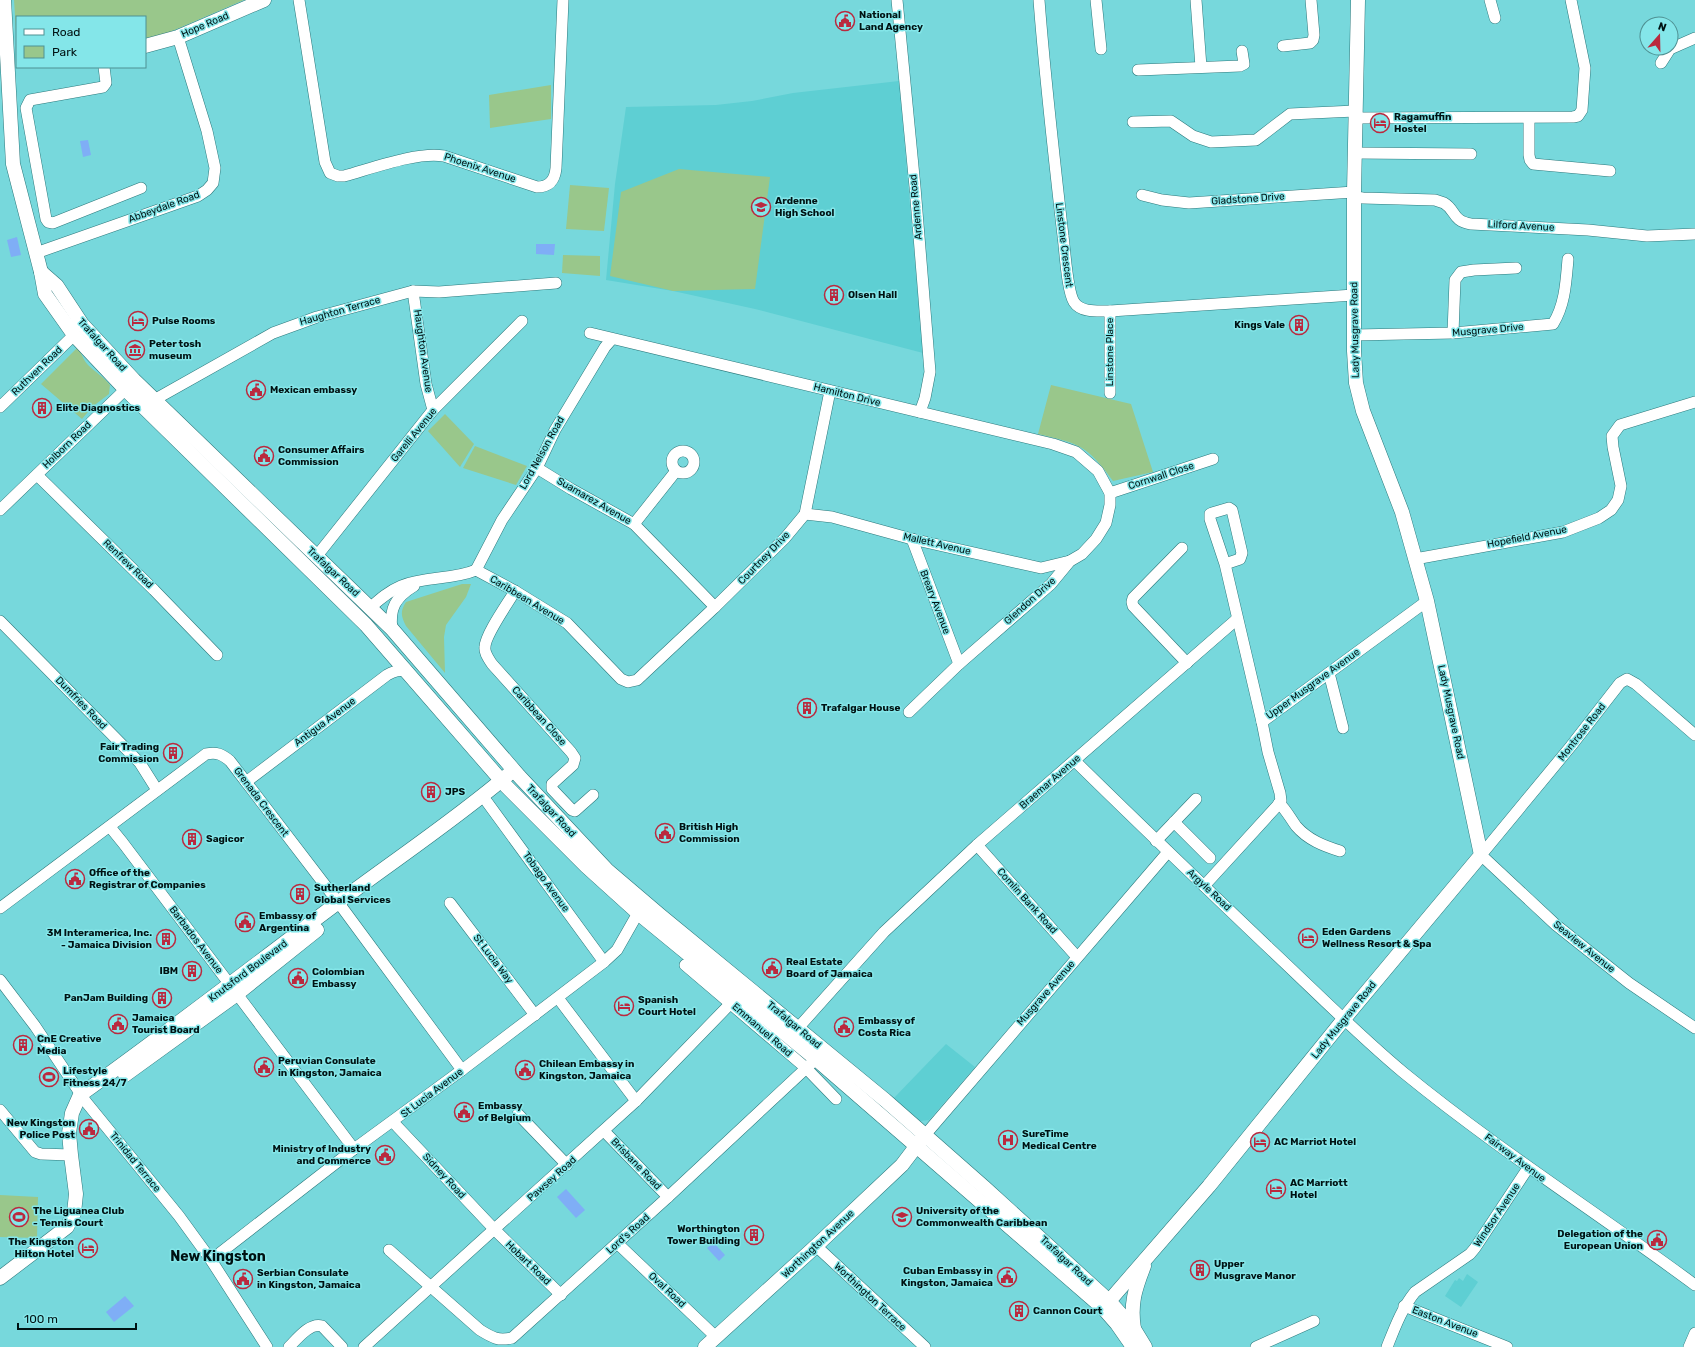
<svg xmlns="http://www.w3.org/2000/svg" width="1695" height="1347" viewBox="0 0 1695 1347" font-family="Rubik,sans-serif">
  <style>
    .built { fill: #5ecfd3 }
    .green { fill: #99c78b }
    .water { fill: #7faef6 }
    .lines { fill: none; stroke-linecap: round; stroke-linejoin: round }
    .minor-casing { stroke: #2c797c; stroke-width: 12 }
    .major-casing { stroke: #2c797c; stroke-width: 15 }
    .minor { stroke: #fff; stroke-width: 11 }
    .major { stroke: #fff; stroke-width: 14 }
    .labels { text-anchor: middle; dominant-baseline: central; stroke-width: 3; stroke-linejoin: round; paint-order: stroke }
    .poi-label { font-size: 10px; font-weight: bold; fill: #001213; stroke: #84e6e9; text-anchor: start }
    .street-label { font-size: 10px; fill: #001213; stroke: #84e6e9 }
    .district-label { font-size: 14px; font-weight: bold; fill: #001213; stroke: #84e6e9 }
  </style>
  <rect width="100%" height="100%" fill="#77d8dc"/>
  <g class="built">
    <polygon points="899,81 923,353 755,309 673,291 606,280 615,184 626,107 716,105 752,101 793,93"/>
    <polygon points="946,1044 975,1067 929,1120 920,1121 892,1100"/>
    <polygon points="1467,1274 1478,1282 1461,1307 1445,1296 1455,1280 1457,1281 1459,1278 1463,1281"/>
  </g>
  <g class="green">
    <polygon points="14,0 244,0 163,35 145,38 145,17 17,17 17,48"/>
    <polygon points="551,85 551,119 490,128 489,95"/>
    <polygon points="679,169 770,177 755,289 673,291 610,276 621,192"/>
    <polygon points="570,185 609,188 604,231 566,229"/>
    <polygon points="563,255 600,256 600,276 562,273"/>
    <path d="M77,348C82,353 83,360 88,365C95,372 104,377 110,385L109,394L92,407L82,419L41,384Z"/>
    <path d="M1051,385L1131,404L1153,472L1113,481C1087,445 1080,444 1038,434Z"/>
    <polygon points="445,414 474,444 460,467 428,431"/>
    <polygon points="475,446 527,466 516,485 463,468"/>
    <path d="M462,584H471L466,597L446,625L444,637L445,673L406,626C401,616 400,611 406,602Z"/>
    <polygon points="0,1195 38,1197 37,1238 0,1237"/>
  </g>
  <g class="water">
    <polygon points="88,140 91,155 83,157 80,141"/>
    <polygon points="17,237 21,255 11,257 7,240"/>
    <polygon points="536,244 555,244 554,255 536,254"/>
    <polygon points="566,1189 585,1210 576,1218 557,1197"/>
    <polygon points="714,1243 725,1255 719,1261 707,1248"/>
    <polygon points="125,1296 134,1306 114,1322 106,1312"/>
  </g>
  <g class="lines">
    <g class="minor-casing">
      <g id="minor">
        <path d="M299,0L325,162L330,173L338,176H344C370,169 418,151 444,156L537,187C550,187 555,179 556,168L563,0"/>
        <polyline points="897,0 915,187 930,372 925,398 920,412"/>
        <path d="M1039,0C1045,79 1054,157 1063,236C1065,250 1067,291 1074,302C1081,313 1098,311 1110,311L1354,295"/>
        <polyline points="1096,0 1101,49"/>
        <polyline points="1196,0 1201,67"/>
        <polyline points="1490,0 1495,18"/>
        <polyline points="1283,46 1310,43 1313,40 1314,35 1311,0"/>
        <polyline points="1661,63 1670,49 1695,38"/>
        <polyline points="104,67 106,83 103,87 30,100 26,108 46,219 48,222 53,223 141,188"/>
        <polyline points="1138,70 1240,66 1244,64 1242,51"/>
        <polyline points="1355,118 1573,117 1578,116 1582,110 1585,68 1571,0"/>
        <polyline points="1529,118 1529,155 1530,160 1533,164 1610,171"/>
        <polyline points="1133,122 1171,121 1193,136 1211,142 1256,140 1290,114 1355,111"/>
        <polyline points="1355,153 1471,154"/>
        <polyline points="1142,195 1162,200 1189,203 1354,192"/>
        <path d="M1355,197L1363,198L1435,200C1438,201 1441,202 1444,203C1456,210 1452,221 1471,224L1588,230L1647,236L1695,234"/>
        <polyline points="36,253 198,196 207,190 213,183 215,168 207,131 178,37"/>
        <polyline points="413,291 426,384 433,410"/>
        <polyline points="1110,311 1110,393"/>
        <polyline points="590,333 1053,444 1076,452 1098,471 1110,493 1110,505 1106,523 1096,539 1082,554 1070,561 1051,584 959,664 909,712"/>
        <polyline points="1453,333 1455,280 1461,272 1474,270 1516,268"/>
        <path d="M1355,335L1453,333L1553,324C1565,305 1566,282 1568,259"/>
        <polyline points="149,405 154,400 273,333 317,317 413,291 439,292 556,283"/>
        <polyline points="0,407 74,335"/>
        <circle cx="683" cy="462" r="11"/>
        <polyline points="537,468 571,489 634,524 715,607"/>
        <polyline points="37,475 154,590 217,655"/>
        <polyline points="1110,493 1213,459"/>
        <polyline points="0,510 131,384"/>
        <polyline points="805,514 832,517 912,539 1041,568 1070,561"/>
        <polyline points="634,524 676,471"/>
        <polyline points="912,539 959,664"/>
        <polyline points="1182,548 1133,598 1132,602 1133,606 1187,663"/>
        <polyline points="316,557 433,410 522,321"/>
        <polyline points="1415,559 1563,532 1599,518 1611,510 1618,500 1621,486 1613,447 1612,436 1620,425 1695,402"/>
        <polyline points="1225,564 1240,559 1242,553 1232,510 1229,508 1212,513 1210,514 1210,519 1225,564 1262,722"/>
        <polyline points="476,570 515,591 567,623 621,679 628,682 637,680 715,607 785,538 805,514 830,391"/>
        <polyline points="476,570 502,520 537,468 555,430 605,347 612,339"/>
        <path d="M515,591C508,603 485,635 485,647C484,653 489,659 492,664L571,752L575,758L573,765L552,784V789L572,810L575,811L593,795"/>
        <path d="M371,607C380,599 389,591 401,586C425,576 453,580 476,570"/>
        <polyline points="0,621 140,763 157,790"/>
        <path d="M392,629C389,608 396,597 414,586"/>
        <polyline points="1329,673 1343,728"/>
        <polyline points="1695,735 1636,684 1627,679 1620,683 1571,746 1481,855 1556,925 1629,983 1695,1028"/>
        <path d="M1075,761C1139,824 1204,886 1269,948C1314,990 1357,1034 1404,1073C1497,1149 1599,1214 1695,1285"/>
        <path d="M246,782L387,675C394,671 400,669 408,672"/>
        <polyline points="487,802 604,962"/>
        <path d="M1279,803C1287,811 1290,818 1296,826C1308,840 1324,846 1340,851"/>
        <polyline points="1174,822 1210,858"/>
        <polyline points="110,827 123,843 354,1149"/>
        <polyline points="1156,841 1196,799"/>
        <polyline points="977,845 1077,957"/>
        <polyline points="1204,886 1277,806 1281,801 1280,793 1268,752 1262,722 1427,601"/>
        <polyline points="450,903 535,1015"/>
        <path d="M0,908L206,754C217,752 222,754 230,761L338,902L462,1070"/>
        <polyline points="685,965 806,1068 836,1099"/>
        <polyline points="0,980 35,1026 86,1102 179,1216 211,1260 267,1347"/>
        <polyline points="558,998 636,1101"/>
        <polyline points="798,1028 884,932 977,845 1237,619"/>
        <polyline points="0,1110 35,1152 41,1154 71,1155"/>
        <polyline points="518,1114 567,1165"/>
        <polyline points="393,1122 495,1230 561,1295"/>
        <polyline points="604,1131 668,1197"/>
        <polyline points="925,1135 1168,852"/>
        <polyline points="617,1243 716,1337"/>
        <polyline points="816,1246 925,1347"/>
        <path d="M389,1250L480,1330C493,1338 498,1341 512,1338L668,1197L816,1059"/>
        <polyline points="211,1260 354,1149 462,1070 604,962 617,950 638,913"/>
        <polyline points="1404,1306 1507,1347"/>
        <path d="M289,1347C297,1339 310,1322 322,1326L342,1347"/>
        <polyline points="364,1347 636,1101 731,1003"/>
        <polyline points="1256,1347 1314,1321"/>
        <path d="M1387,1347C1395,1327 1402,1308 1415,1292L1470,1254L1475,1248L1528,1168"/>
        <polyline points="1689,1347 1695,1333"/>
      </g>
    </g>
    <g class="major-casing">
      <g id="major">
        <polyline points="4,0 13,164 41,272 45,294 74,335 125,389 366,625 506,786 586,866 638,913 816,1059 1103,1308 1117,1324 1133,1347"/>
        <polyline points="145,46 178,37 264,0"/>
        <polyline points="41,272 57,286 82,324 134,380 392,629 519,776 607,870 661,916 885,1100 985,1188 1109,1301 1134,1329 1145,1347"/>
        <polyline points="125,1075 237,994 317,930"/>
        <path d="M0,1278L67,1227L74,1213L76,1194L71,1155L69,1133L72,1113L80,1095C168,1032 253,966 340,901C396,859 455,820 509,774"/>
        <polyline points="1104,1307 1209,1186 1344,1019 1481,855 1427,601 1402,512 1363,411 1356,383 1354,351 1354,192 1358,0"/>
        <path d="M1134,1329C1130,1304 1135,1289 1144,1266"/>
        <polyline points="705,1347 816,1246 902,1165 921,1140"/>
      </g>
    </g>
    <use href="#minor" class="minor"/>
    <use href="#major" class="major"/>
  </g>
  <defs>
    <g id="civic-ring" transform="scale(1)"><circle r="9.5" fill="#84e6e9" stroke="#ba293e" stroke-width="1.5"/><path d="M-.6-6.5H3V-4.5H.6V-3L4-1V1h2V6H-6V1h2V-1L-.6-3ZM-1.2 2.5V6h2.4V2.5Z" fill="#ba293e"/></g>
    <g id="hotel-ring" transform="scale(1)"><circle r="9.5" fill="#84e6e9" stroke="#ba293e" stroke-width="1.5"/><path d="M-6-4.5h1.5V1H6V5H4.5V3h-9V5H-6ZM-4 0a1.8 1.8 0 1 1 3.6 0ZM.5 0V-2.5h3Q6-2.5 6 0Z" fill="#ba293e"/></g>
    <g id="school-ring" transform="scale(1)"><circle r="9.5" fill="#84e6e9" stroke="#ba293e" stroke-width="1.5"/><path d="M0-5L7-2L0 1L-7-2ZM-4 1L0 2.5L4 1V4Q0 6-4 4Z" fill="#ba293e"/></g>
    <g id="building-ring" transform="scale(1)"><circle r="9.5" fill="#84e6e9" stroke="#ba293e" stroke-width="1.5"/><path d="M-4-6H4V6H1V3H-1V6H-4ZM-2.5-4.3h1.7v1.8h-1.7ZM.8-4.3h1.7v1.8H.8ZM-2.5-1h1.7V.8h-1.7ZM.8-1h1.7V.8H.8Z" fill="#ba293e"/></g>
    <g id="museum-ring" transform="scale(1)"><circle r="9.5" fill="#84e6e9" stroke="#ba293e" stroke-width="1.5"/><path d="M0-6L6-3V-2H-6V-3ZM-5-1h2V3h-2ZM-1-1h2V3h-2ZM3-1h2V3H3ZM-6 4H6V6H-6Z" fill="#ba293e"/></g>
    <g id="stadium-ring" transform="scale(1)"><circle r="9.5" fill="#84e6e9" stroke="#ba293e" stroke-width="1.5"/><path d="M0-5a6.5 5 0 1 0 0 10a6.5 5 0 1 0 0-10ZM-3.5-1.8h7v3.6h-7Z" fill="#ba293e"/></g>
    <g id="hospital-ring" transform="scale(1)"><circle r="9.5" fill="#84e6e9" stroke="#ba293e" stroke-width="1.5"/><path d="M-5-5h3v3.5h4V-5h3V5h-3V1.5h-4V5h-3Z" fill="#ba293e"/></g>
    <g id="university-ring" transform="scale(1)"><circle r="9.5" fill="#84e6e9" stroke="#ba293e" stroke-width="1.5"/><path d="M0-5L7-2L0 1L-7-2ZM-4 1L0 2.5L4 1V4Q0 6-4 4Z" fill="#ba293e"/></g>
  </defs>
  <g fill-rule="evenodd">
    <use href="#civic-ring" x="845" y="21"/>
    <use href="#hotel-ring" x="1380" y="123"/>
    <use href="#school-ring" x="761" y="207"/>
    <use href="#building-ring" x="834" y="295"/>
    <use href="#hotel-ring" x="138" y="321"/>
    <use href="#building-ring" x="1299" y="325"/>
    <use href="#museum-ring" x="135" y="350"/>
    <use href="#civic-ring" x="256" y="390"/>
    <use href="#building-ring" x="42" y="408"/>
    <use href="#civic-ring" x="264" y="456"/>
    <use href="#building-ring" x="807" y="708"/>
    <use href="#building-ring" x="173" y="753"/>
    <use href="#building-ring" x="431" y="792"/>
    <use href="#civic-ring" x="665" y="833"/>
    <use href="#building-ring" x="192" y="839"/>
    <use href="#civic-ring" x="75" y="879"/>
    <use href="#building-ring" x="300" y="894"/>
    <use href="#civic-ring" x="245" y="922"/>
    <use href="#hotel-ring" x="1308" y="938"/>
    <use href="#building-ring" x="166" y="939"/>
    <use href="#civic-ring" x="772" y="968"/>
    <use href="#building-ring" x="192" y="971"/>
    <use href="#civic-ring" x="298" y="978"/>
    <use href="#building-ring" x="162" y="998"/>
    <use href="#hotel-ring" x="624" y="1006"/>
    <use href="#civic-ring" x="118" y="1024"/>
    <use href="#civic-ring" x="844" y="1027"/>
    <use href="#building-ring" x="23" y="1045"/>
    <use href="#civic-ring" x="264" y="1067"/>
    <use href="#civic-ring" x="525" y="1070"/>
    <use href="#stadium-ring" x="49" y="1077"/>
    <use href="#civic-ring" x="464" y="1112"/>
    <use href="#civic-ring" x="89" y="1129"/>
    <use href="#hospital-ring" x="1008" y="1140"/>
    <use href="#hotel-ring" x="1260" y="1142"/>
    <use href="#civic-ring" x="385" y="1155"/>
    <use href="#hotel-ring" x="1276" y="1189"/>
    <use href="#stadium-ring" x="19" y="1217"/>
    <use href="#university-ring" x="902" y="1217"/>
    <use href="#building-ring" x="754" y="1235"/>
    <use href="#civic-ring" x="1657" y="1240"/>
    <use href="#hotel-ring" x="88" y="1248"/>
    <use href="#building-ring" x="1200" y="1270"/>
    <use href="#civic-ring" x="1007" y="1277"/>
    <use href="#civic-ring" x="243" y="1279"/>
    <use href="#building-ring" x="1019" y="1311"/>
  </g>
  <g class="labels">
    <g class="poi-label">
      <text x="859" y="15">National<tspan x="859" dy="12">Land Agency</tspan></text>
      <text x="1394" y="117">Ragamuffin<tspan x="1394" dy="12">Hostel</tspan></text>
      <text x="775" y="201">Ardenne<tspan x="775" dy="12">High School</tspan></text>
      <text x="848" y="295">Olsen Hall</text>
      <text x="152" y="321">Pulse Rooms</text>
      <text x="1285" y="325" text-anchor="end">Kings Vale</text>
      <text x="149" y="344">Peter tosh<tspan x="149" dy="12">museum</tspan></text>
      <text x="270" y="390">Mexican embassy</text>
      <text x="56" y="408">Elite Diagnostics</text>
      <text x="278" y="450">Consumer Affairs<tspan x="278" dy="12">Commission</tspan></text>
      <text x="821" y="708">Trafalgar House</text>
      <text x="159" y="747" text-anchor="end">Fair Trading<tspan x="159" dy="12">Commission</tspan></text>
      <text x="445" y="792">JPS</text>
      <text x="679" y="827">British High<tspan x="679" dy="12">Commission</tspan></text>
      <text x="206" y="839">Sagicor</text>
      <text x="89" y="873">Office of the<tspan x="89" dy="12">Registrar of Companies</tspan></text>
      <text x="314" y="888">Sutherland<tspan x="314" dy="12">Global Services</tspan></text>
      <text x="259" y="916">Embassy of<tspan x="259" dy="12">Argentina</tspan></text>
      <text x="1322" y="932">Eden Gardens<tspan x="1322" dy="12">Wellness Resort &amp; Spa</tspan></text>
      <text x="152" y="933" text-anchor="end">3M Interamerica, Inc.<tspan x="152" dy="12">- Jamaica Division</tspan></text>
      <text x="786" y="962">Real Estate<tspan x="786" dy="12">Board of Jamaica</tspan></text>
      <text x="178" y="971" text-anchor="end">IBM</text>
      <text x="312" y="972">Colombian<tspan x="312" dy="12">Embassy</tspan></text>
      <text x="148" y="998" text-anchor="end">PanJam Building</text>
      <text x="638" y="1000">Spanish<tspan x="638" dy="12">Court Hotel</tspan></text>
      <text x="132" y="1018">Jamaica<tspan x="132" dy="12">Tourist Board</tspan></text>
      <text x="858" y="1021">Embassy of<tspan x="858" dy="12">Costa Rica</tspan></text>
      <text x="37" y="1039">CnE Creative<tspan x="37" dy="12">Media</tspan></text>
      <text x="278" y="1061">Peruvian Consulate<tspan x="278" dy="12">in Kingston, Jamaica</tspan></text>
      <text x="539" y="1064">Chilean Embassy in<tspan x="539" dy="12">Kingston, Jamaica</tspan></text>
      <text x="63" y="1071">Lifestyle<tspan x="63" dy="12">Fitness 24/7</tspan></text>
      <text x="478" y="1106">Embassy<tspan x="478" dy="12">of Belgium</tspan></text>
      <text x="75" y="1123" text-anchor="end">New Kingston<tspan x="75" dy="12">Police Post</tspan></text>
      <text x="1022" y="1134">SureTime<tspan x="1022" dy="12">Medical Centre</tspan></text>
      <text x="1274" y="1142">AC Marriot Hotel</text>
      <text x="371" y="1149" text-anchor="end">Ministry of Industry<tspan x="371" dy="12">and Commerce</tspan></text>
      <text x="1290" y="1183">AC Marriott<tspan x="1290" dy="12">Hotel</tspan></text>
      <text x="33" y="1211">The Liguanea Club<tspan x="33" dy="12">- Tennis Court</tspan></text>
      <text x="916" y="1211">University of the<tspan x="916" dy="12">Commonwealth Caribbean</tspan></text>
      <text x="740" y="1229" text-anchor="end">Worthington<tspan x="740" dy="12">Tower Building</tspan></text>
      <text x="1643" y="1234" text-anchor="end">Delegation of the<tspan x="1643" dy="12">European Union</tspan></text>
      <text x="74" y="1242" text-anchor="end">The Kingston<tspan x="74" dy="12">Hilton Hotel</tspan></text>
      <text x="1214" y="1264">Upper<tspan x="1214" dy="12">Musgrave Manor</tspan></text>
      <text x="993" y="1271" text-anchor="end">Cuban Embassy in<tspan x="993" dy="12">Kingston, Jamaica</tspan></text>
      <text x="257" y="1273">Serbian Consulate<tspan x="257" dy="12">in Kingston, Jamaica</tspan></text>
      <text x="1033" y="1311">Cannon Court</text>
    </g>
    <g class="street-label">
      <text transform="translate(205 25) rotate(-23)">Hope Road</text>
      <text transform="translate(480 168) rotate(18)">Phoenix Avenue</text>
      <text transform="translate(1248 199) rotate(-4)">Gladstone Drive</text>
      <text transform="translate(164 207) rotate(-20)">Abbeydale Road</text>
      <text transform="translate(916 207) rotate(-95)">Ardenne Road</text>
      <text transform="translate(1521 226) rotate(3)">Lilford Avenue</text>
      <text transform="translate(1064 245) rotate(83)">Linstone Crescent</text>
      <text transform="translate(340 311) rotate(-16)">Haughton Terrace</text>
      <text transform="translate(1355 330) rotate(-91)">Lady Musgrave Road</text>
      <text transform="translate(1488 330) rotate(-5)">Musgrave Drive</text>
      <text transform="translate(102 345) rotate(48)">Trafalgar Road</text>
      <text transform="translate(423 351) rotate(82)">Haughton Avenue</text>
      <text transform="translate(1110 352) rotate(-90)">Linstone Place</text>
      <text transform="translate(37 371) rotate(-44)">Ruthven Road</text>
      <text transform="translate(847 395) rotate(14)">Hamilton Drive</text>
      <text transform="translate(414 435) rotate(-51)">Garelli Avenue</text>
      <text transform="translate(67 445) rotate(-44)">Holborn Road</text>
      <text transform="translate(542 453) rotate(-61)">Lord Nelson Road</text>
      <text transform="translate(1161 476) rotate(-18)">Cornwall Close</text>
      <text transform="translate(594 501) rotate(30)">Suamarez Avenue</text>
      <text transform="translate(1527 537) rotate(-11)">Hopefield Avenue</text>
      <text transform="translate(937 544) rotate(13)">Mallett Avenue</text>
      <text transform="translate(764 558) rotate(-46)">Courtney Drive</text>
      <text transform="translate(128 564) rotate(44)">Renfrew Road</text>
      <text transform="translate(333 572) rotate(43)">Trafalgar Road</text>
      <text transform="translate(527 600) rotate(31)">Caribbean Avenue</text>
      <text transform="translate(1030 601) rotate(-42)">Glendon Drive</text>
      <text transform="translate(935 602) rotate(69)">Breary Avenue</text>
      <text transform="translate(1313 684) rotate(-36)">Upper Musgrave Avenue</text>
      <text transform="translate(81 703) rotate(46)">Dumfries Road</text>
      <text transform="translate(1451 712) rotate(78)">Lady Musgrave Road</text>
      <text transform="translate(539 716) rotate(48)">Caribbean Close</text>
      <text transform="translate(325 722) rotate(-37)">Antigua Avenue</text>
      <text transform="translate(1582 732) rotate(-52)">Montrose Road</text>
      <text transform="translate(1050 782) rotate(-41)">Braemar Avenue</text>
      <text transform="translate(261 802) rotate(53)">Grenada Crescent</text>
      <text transform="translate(551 811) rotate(47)">Trafalgar Road</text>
      <text transform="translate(546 882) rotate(54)">Tobago Avenue</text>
      <text transform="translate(1209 890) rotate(43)">Argyle Road</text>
      <text transform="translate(1027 901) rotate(48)">Comlin Bank Road</text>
      <text transform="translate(196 940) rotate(53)">Barbados Avenue</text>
      <text transform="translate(1584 947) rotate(39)">Seaview Avenue</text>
      <text transform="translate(493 959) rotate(53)">St Lucia Way</text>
      <text transform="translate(248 971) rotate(-37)">Knutsford Boulevard</text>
      <text transform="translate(1046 993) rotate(-49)">Musgrave Avenue</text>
      <text transform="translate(1344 1020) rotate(-51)">Lady Musgrave Road</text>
      <text transform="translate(794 1025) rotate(40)">Trafalgar Road</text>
      <text transform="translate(762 1030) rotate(41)">Emmanuel Road</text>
      <text transform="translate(432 1093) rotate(-37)">St Lucia Avenue</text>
      <text transform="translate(1515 1158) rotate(37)">Fairway Avenue</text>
      <text transform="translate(135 1162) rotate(51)">Trinidad Terrace</text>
      <text transform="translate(636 1164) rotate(46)">Brisbane Road</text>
      <text transform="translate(444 1176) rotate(47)">Sidney Road</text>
      <text transform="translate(552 1179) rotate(-42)">Pawsey Road</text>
      <text transform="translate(1497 1215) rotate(-56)">Windsor Avenue</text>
      <text transform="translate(628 1234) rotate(-42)">Lord's Road</text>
      <text transform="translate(818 1244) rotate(-43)">Worthington Avenue</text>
      <text transform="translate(1066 1261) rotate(43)">Trafalgar Road</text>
      <text transform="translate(528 1263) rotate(44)">Hobart Road</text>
      <text transform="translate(667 1290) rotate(43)">Oval Road</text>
      <text transform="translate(870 1297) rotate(43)">Worthington Terrace</text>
      <text transform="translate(1445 1322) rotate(21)">Easton Avenue</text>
    </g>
    <g class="district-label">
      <text x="218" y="1256">New Kingston</text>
    </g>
  </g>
  <rect x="16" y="16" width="130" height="52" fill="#84e6e9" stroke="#4f9193"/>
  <rect x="24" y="29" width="20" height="6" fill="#ffffff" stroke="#4f9193"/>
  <text x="52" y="36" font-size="12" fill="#001213">Road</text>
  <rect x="24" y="46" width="20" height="12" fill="#99c78b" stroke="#4f9193"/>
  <text x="52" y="56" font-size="12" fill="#001213">Park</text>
  <g transform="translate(1659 36) rotate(20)"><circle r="19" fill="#84e6e9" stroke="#4f9193"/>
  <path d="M0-3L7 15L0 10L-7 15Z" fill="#ba293e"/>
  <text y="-6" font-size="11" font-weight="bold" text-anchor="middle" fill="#001213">N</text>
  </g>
  <path d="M18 1323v6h118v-6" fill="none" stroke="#001213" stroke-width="2"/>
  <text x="24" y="1323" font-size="12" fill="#001213" stroke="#84e6e9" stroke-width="3" paint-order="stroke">100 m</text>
</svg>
